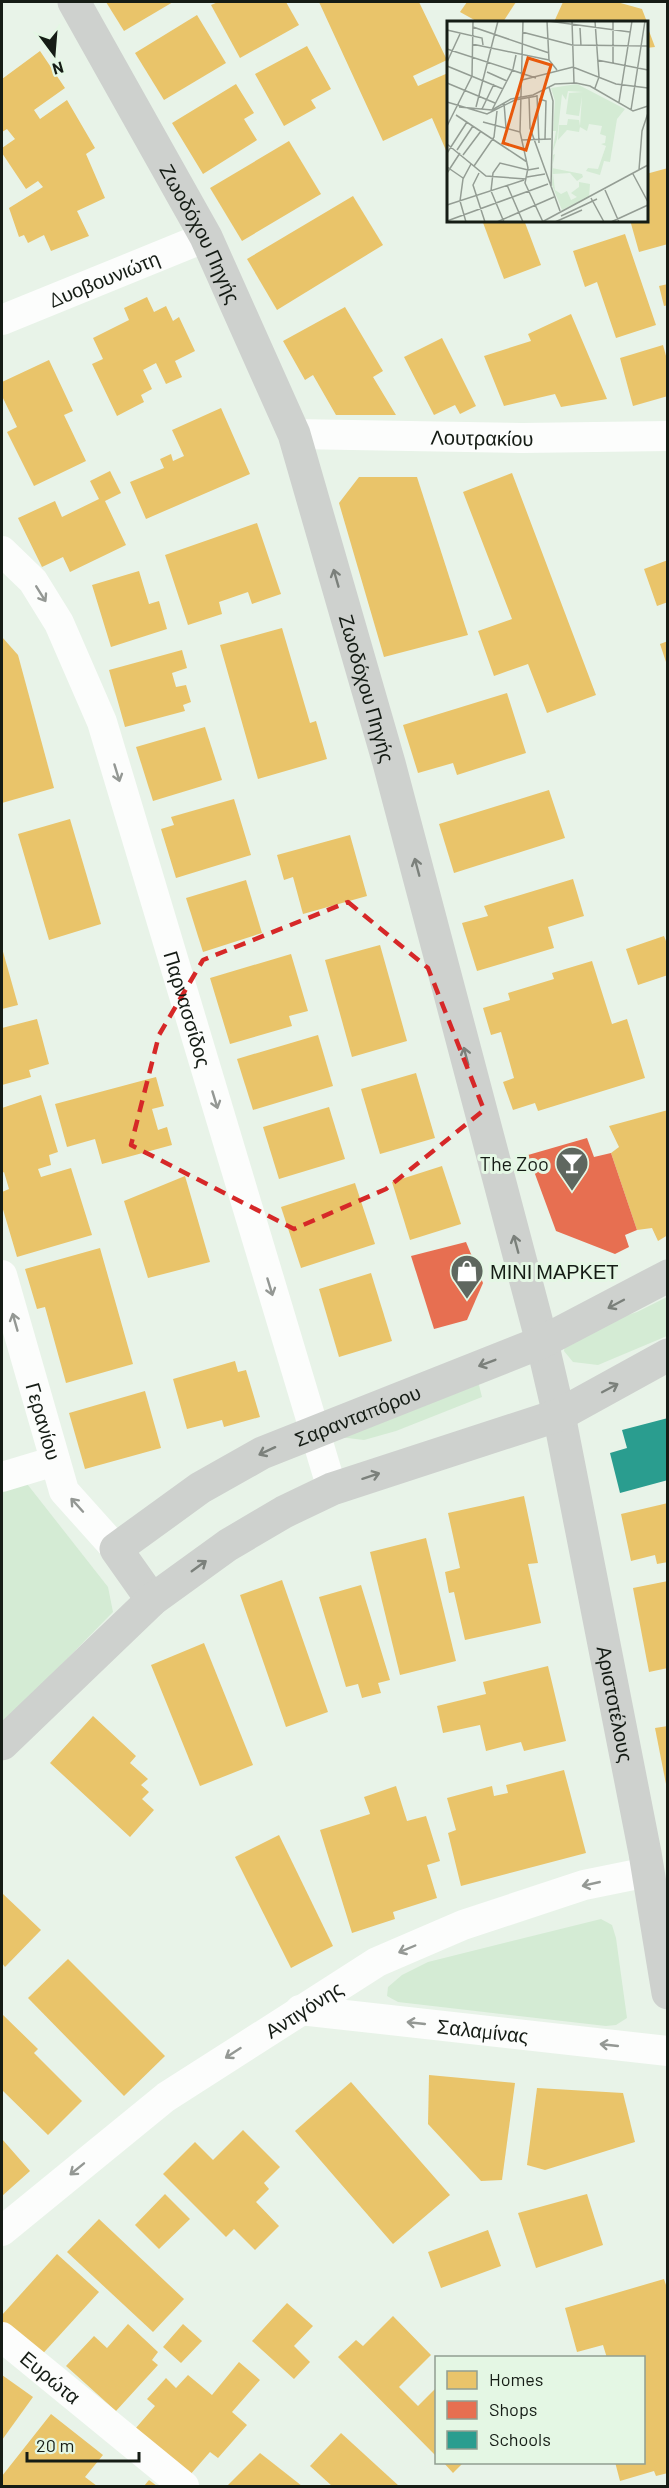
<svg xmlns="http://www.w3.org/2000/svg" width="669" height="2488" viewBox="0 0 669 2488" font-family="Barlow,sans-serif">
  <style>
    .green { fill: #d4ebd4 }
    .homes { fill: #e9c46a }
    .shops { fill: #e76f51 }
    .schools { fill: #2a9d8f }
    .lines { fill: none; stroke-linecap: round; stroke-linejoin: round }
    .street { stroke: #fcfdfc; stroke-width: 30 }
    .secondary { stroke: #ced1ce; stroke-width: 33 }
    .oneway { stroke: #7b807b }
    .oneway2 { stroke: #949894 }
    .marked { fill: none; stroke: #d62828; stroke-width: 4.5; stroke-dasharray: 12 8; stroke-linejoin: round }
    .labels { text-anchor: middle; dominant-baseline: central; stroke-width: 6; stroke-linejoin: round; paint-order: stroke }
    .street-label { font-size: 20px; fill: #151c15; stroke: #e4f7e4 }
    .poi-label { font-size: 20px; fill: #151c15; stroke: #e4f7e4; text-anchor: end }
    .inset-road { fill: none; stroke: #949d94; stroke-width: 1.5 }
    .view { fill: #e8590c; fill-opacity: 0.15; stroke: #e8590c; stroke-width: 3 }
    .inset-edge { fill: none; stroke: #151c15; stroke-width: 3 }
  </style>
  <rect width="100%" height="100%" fill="#e8f3e8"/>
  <g class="green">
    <polygon points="667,1297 667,1336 598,1365 573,1362 564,1351 566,1339 580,1331 637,1312"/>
    <polygon points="473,1380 479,1385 482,1397 396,1431 364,1440 339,1437"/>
    <polygon points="24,1480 108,1587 113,1612 2,1725 2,1486"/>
    <polygon points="601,1919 612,1925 616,1938 627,2018 616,2025 606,2026 398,2002 387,1996 388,1987 402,1975 428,1962"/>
  </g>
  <g class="homes">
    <polygon points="106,2 173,2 124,31"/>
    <polygon points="218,2 286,2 299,25 240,58 211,5"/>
    <polygon points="319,2 419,2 447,60 413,76 418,86 448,73 448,155 432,118 383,141"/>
    <polygon points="467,2 516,2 503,22 478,22 460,12"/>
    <polygon points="563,2 617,2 642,9 647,22 554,22"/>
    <polygon points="197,15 226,63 164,100 135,53"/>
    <polygon points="646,23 655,47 646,48"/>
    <polygon points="307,46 331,89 311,100 316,108 284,126 255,74"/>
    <polygon points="40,51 65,88 34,110 40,119 67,100 95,148 86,154 105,198 77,211 89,236 51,251 44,235 28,243 24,235 19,237 9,208 43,187 38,181 26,189 2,153 2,148 15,139 7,129 2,132 2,79"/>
    <polygon points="236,84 254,113 244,119 257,140 203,174 172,123"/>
    <polygon points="289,141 321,194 242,241 210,188"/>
    <polygon points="668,168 668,244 639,252 630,220 646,220 646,174"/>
    <polygon points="353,196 383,245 277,310 247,259"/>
    <polygon points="482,220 524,220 541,265 504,279"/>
    <polygon points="625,234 656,325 616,338 597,282 585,287 573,251"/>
    <polygon points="668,284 668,305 664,306 659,286"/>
    <polygon points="147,297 154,312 166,306 173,321 179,317 195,351 175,361 182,377 166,384 156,363 143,370 152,389 141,395 144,402 117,416 92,364 103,359 93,338 129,320 124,308"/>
    <polygon points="345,307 383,371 373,377 396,415 336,415 313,375 305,380 283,341"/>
    <polygon points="571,314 607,399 561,407 555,394 504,406 484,356 531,341 528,334"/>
    <polygon points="442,338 476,406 460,414 455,405 434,415 404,357"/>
    <polygon points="663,345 668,363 668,396 633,406 620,358"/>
    <polygon points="49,360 73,411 64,415 86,461 34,486 7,432 17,427 2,396 2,382"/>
    <polygon points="221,408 250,474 146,519 130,482 164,468 160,459 171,454 173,461 184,456 172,430"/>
    <polygon points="110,471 121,493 105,501 126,545 70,572 63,557 42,567 18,518 55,501 62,517 99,499 90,481"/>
    <polygon points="512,473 596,695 547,713 528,664 494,676 478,631 512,619 463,492"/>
    <polygon points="359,477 417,477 468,635 384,657 339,503"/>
    <polygon points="257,523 281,594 252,604 248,592 219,602 222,614 188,625 165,555"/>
    <polygon points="668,560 668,602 657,606 644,569"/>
    <polygon points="139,571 149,604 159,601 167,629 111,647 92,585"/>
    <polygon points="282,628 310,723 316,721 327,759 258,779 220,645"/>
    <polygon points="2,637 18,655 54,788 2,803"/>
    <polygon points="668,641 668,664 667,665 660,644"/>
    <polygon points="182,650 187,668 172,673 176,687 186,685 191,702 183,705 185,711 125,727 109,670"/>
    <polygon points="507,693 526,753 457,775 453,763 418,773 403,725"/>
    <polygon points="205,727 222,780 153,801 136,747"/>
    <polygon points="549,790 565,838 454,873 439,824"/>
    <polygon points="234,799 251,855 176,878 161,829 174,825 171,817"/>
    <polygon points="70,819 101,924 49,940 18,834"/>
    <polygon points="350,835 367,896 303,914 293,877 284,880 277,855"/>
    <polygon points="573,879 584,916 548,927 554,948 477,971 462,923 488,916 484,906"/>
    <polygon points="246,880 262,933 203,952 186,898"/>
    <polygon points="664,936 668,946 668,975 638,985 626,949"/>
    <polygon points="380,945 407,1041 352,1057 325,960"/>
    <polygon points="2,948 18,1005 2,1009"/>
    <polygon points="291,954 308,1011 289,1016 292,1026 230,1044 210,978"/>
    <polygon points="592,961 612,1024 627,1019 645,1078 538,1111 535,1103 513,1110 503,1082 514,1078 501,1032 491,1035 483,1008 510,1000 508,993 554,979 552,973"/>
    <polygon points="37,1019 49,1064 29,1070 31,1077 2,1085 2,1028"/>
    <polygon points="318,1035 333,1086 253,1110 237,1059"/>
    <polygon points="416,1073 435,1138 380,1154 361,1089"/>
    <polygon points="156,1077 164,1106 152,1109 158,1130 167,1127 172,1145 102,1164 95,1139 67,1147 55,1104"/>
    <polygon points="41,1095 58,1152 49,1155 51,1165 38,1169 41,1177 71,1168 92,1235 17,1257 2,1206 2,1192 9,1189 4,1172 2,1173 2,1108"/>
    <polygon points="329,1107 345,1159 279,1179 263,1127"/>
    <polygon points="668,1110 668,1235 658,1241 652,1228 637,1230 611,1153 619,1147 609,1126"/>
    <polygon points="442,1166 461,1224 410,1240 392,1182"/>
    <polygon points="185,1176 210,1262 148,1278 124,1201"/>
    <polygon points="355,1183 375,1244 301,1268 281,1207"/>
    <polygon points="100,1248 133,1364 66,1383 45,1307 37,1309 25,1269"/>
    <polygon points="371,1273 392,1341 339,1357 319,1289"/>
    <polygon points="235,1361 238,1372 246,1370 260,1417 224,1427 222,1420 187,1429 173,1379"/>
    <polygon points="145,1391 161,1448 85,1469 69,1413"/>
    <polygon points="524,1496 538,1563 528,1564 541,1623 465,1640 454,1592 449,1593 445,1572 460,1568 448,1513"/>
    <polygon points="668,1503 668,1562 657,1564 655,1555 631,1561 621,1514"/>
    <polygon points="426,1538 456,1661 400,1675 370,1552"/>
    <polygon points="282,1580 328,1712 286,1727 240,1595"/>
    <polygon points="668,1581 668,1668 649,1672 633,1588"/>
    <polygon points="361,1585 390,1680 378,1683 381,1693 362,1698 358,1684 346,1687 319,1597"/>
    <polygon points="204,1643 253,1765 200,1786 151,1665"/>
    <polygon points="548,1666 566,1741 524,1751 521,1742 486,1751 480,1725 443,1733 437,1706 486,1694 483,1682"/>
    <polygon points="93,1716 136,1756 130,1763 148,1779 141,1785 149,1792 142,1799 154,1810 130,1837 50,1763"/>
    <polygon points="668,1726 668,1784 666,1784 655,1728"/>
    <polygon points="564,1770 586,1853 461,1886 448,1833 456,1830 447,1798 492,1786 494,1796 508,1793 506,1785"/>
    <polygon points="396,1786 407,1821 426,1816 440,1861 427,1865 437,1898 393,1912 395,1919 352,1933 320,1830 370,1814 364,1797"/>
    <polygon points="279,1835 333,1946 291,1968 235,1857"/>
    <polygon points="2,1893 41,1930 5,1967 2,1963"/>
    <polygon points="68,1959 165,2056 124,2096 28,1998"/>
    <polygon points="2,2014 38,2049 34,2053 82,2101 48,2135 2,2090"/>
    <polygon points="429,2075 515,2083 502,2180 481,2181 428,2124"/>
    <polygon points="351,2082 450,2195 393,2244 295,2131"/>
    <polygon points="537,2088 623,2093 635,2142 545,2170 527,2165"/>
    <polygon points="243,2130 280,2167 264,2183 269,2189 256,2202 279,2226 255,2250 234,2229 226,2237 163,2174 195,2142 213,2160"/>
    <polygon points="2,2139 30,2171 2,2196"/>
    <polygon points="165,2194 190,2219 159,2249 135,2225"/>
    <polygon points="587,2194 603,2245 536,2268 518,2213"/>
    <polygon points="99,2219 184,2299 153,2332 67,2252"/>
    <polygon points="488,2230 501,2266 441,2288 428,2252"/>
    <polygon points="57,2254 99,2292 37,2360 2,2328 2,2315"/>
    <polygon points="664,2279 668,2291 668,2473 656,2476 654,2471 620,2481 615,2462 644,2462 644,2358 607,2358 603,2345 577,2352 565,2308"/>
    <polygon points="287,2303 313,2326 294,2346 310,2362 294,2379 252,2341"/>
    <polygon points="393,2316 431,2355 399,2387 418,2406 436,2388 436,2456 338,2357 356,2340 363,2346"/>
    <polygon points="128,2324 158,2352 152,2360 158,2365 116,2411 66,2366 94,2336 107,2348"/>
    <polygon points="183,2324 202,2341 181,2363 163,2347"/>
    <polygon points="239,2362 260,2380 232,2412 247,2425 218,2458 210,2452 189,2476 135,2429 155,2406 147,2399 166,2378 176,2388 188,2375 212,2395"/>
    <polygon points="2,2375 33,2397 2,2440"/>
    <polygon points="51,2414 103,2455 85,2477 97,2486 2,2486 2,2476"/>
    <polygon points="341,2433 399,2486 332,2486 310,2466"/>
    <polygon points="260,2453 302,2486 227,2486"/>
    <polygon points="443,2462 464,2462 453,2473"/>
    <polygon points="149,2480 157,2486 144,2486"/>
  </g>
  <g class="shops">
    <polygon points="587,1138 594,1157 611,1153 637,1230 625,1235 629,1247 615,1254 556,1231 528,1155"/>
    <polygon points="466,1242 483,1283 467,1320 434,1329 411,1256"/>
  </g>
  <polygon class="schools" points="668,1418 668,1480 620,1493 610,1453 627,1448 622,1430"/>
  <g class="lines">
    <g class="street">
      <path id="s1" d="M2,320L206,237"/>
      <path id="s2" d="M294,434L522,438L668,436"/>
      <path id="s3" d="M2,551L33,581L59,623L102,722L332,1489"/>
      <path id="s4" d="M2,1275L64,1491L116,1549"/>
      <polyline points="2,1477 55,1461"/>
      <path id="s5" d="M300,2010L668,2051"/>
      <path id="s6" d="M2,2231L166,2097L377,1962L463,1925L584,1885L648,1872"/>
      <path id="s7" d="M2,2337L184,2486"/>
    </g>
    <g class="secondary">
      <path id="s8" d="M74,2L206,237L294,434L389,763L542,1342L559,1415L645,1853L668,1993"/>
      <path id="s9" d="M152,1600L116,1549L200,1488L262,1453L542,1342L668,1276"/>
      <polyline points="2,1744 152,1600 228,1545 284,1512 332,1489 559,1415 668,1355"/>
    </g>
  </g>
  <defs><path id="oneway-shaft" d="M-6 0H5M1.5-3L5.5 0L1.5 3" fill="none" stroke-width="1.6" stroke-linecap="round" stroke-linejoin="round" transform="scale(1.5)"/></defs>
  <g class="oneway">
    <use href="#oneway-shaft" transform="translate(336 578) rotate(-106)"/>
    <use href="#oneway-shaft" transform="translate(417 867) rotate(-105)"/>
    <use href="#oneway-shaft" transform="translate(466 1056) rotate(-105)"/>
    <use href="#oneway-shaft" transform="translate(516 1244) rotate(-105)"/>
    <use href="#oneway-shaft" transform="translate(616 1304) rotate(152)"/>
    <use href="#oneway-shaft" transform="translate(487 1363) rotate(159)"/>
    <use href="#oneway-shaft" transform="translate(610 1388) rotate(-28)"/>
    <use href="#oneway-shaft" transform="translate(267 1451) rotate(155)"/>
    <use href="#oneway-shaft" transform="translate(371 1476) rotate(-18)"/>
    <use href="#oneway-shaft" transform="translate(199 1566) rotate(-36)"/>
  </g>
  <g class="oneway2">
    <use href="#oneway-shaft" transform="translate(41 594) rotate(58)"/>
    <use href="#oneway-shaft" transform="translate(117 773) rotate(73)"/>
    <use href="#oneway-shaft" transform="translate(215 1100) rotate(73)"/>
    <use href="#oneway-shaft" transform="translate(270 1287) rotate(73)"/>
    <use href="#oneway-shaft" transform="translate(15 1322) rotate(-106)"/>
    <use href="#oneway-shaft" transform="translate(77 1505) rotate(-132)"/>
    <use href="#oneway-shaft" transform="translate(591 1884) rotate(167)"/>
    <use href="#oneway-shaft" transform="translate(407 1949) rotate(157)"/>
    <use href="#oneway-shaft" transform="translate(416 2023) rotate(-174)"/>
    <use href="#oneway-shaft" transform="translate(609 2045) rotate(-174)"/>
    <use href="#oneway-shaft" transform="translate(233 2053) rotate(147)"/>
    <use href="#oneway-shaft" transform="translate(77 2169) rotate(141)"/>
  </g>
  <path class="marked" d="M348,902L428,968L484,1110L386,1189L294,1229L131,1145L159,1035L203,960Z"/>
  <defs>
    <g id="bar-pin" transform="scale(1.725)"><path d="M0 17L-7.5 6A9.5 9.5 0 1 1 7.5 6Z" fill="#5f675f" stroke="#e4f7e4"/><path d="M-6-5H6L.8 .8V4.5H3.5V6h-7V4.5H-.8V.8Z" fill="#fff"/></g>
    <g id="shop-pin" transform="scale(1.725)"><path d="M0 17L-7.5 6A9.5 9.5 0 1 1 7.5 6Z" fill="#5f675f" stroke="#e4f7e4"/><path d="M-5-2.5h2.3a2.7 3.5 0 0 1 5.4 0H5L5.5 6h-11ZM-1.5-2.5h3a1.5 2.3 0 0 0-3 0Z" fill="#fff"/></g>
  </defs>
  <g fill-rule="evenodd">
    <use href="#bar-pin" x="572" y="1163"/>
    <use href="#shop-pin" x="467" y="1271"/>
  </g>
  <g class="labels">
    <g class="street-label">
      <text stroke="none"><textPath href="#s8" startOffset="264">Ζωοδόχου Πηγής</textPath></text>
      <text stroke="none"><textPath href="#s1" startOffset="110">Δυοβουνιώτη</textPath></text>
      <text stroke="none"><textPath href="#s2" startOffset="188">Λουτρακίου</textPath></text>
      <text stroke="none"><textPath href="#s8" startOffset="750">Ζωοδόχου Πηγής</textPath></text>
      <text stroke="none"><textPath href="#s3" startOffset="500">Παρνασσίδος</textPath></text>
      <text stroke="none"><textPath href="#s9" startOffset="340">Σαρανταπόρου</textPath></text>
      <text stroke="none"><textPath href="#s4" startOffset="152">Γερανίου</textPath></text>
      <text stroke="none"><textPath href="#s8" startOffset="1796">Αριστοτέλους</textPath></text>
      <text stroke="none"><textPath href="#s6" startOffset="375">Αντιγόνης</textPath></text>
      <text stroke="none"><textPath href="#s5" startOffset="184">Σαλαμίνας</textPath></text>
      <text stroke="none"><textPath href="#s7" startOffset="63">Ευρώτα</textPath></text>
    </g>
    <g class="poi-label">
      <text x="549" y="1163">The Zoo</text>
      <text x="490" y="1271" text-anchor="start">ΜΙΝΙ ΜΑΡΚΕΤ</text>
    </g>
  </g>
  <g transform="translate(447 21)">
    <rect width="201" height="201" fill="#e8f3e8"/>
    <path d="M130,63L178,88L170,98L163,141L157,140L153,154L139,150L141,147L151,148L159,125L154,123L158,122L159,115L153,113L155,105L142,103L140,110L133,106L132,111L120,109L111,119L112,104H120L121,98L132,99L133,105L135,75L132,95L119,93L122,72L136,71L121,70L119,79L115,73L110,118L105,133L109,110H106L108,80L104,67ZM108,133L105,147L135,153L136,156L130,160L123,152L106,153L108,169L114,173L120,170L124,179L130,176L124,172L132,166V161L143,163L142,176L115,189L105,164L106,134Z" fill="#d4ebd4"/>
    <path class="inset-road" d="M20,0H44M76,0L73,111L81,147L78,162L96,201M100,0L102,39L110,49M101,0L183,11M125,0L127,62M148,0L152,56L148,67M166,0V43M26,6L102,32M133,7L134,25M0,9L35,17L36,24M75,11L125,24L200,25M25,23L102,39M0,28L89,57M150,39L201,49M0,41L13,13M0,45L56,68M40,51L60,60M75,59L126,46L169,63L201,67M0,62L48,82M102,66L106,80L104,166M90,74L92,122M82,75L83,107L113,190M92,78L99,80L98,118M0,81L40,93L68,79L90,75M172,81L185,0M57,82L59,107M12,86L45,89L64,78L86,74L108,63L129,62L143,65L186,90L201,85M29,86L51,0M35,88L47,63M45,89L66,48L69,34M184,89L198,0M9,94L80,141M36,101L73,111M0,105L25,55L26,0M74,119L104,118M0,123L39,155L79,158M10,129L26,105M0,132L20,101M16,134L34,110M27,145L47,116L50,90M0,146L16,157M192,149L195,110L201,92M0,152L13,132M32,152L26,164L38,201M186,153L201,181M80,156L98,153M60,164L76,201M158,169L172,201M144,177L157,201M0,184L77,159M114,195L150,178M0,200L101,163M19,201L13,180L16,158L24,143M50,201L107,176M57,201L44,170L46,152L53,142L81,149L92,147M95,201L201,144M108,201L135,189M164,201L201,184"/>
    <path class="view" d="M81,37L104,44L79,129L56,122Z"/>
    <rect width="201" height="201" class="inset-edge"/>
  </g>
  <rect width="669" height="2488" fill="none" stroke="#151c15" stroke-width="6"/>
  <rect x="435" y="2356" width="210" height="108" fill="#e4f7e4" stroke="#919f91" stroke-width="1.5"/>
  <rect x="447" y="2371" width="30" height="18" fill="#e9c46a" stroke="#919f91" stroke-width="1.5"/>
  <text x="489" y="2386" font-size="18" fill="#151c15">Homes</text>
  <rect x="447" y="2401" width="30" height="18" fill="#e76f51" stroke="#919f91" stroke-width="1.5"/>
  <text x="489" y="2416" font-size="18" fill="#151c15">Shops</text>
  <rect x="447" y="2431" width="30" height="18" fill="#2a9d8f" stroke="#919f91" stroke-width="1.5"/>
  <text x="489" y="2446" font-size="18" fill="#151c15">Schools</text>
  <g transform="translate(54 54) rotate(164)" stroke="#e4f7e4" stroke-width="4.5" paint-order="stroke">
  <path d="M0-4.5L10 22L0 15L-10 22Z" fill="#151c15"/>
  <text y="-9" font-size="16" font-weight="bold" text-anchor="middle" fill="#151c15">N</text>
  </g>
  <path d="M27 2452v9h112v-9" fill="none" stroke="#151c15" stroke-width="3"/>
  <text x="36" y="2452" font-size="18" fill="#151c15" stroke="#e4f7e4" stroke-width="4.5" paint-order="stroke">20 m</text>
</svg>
